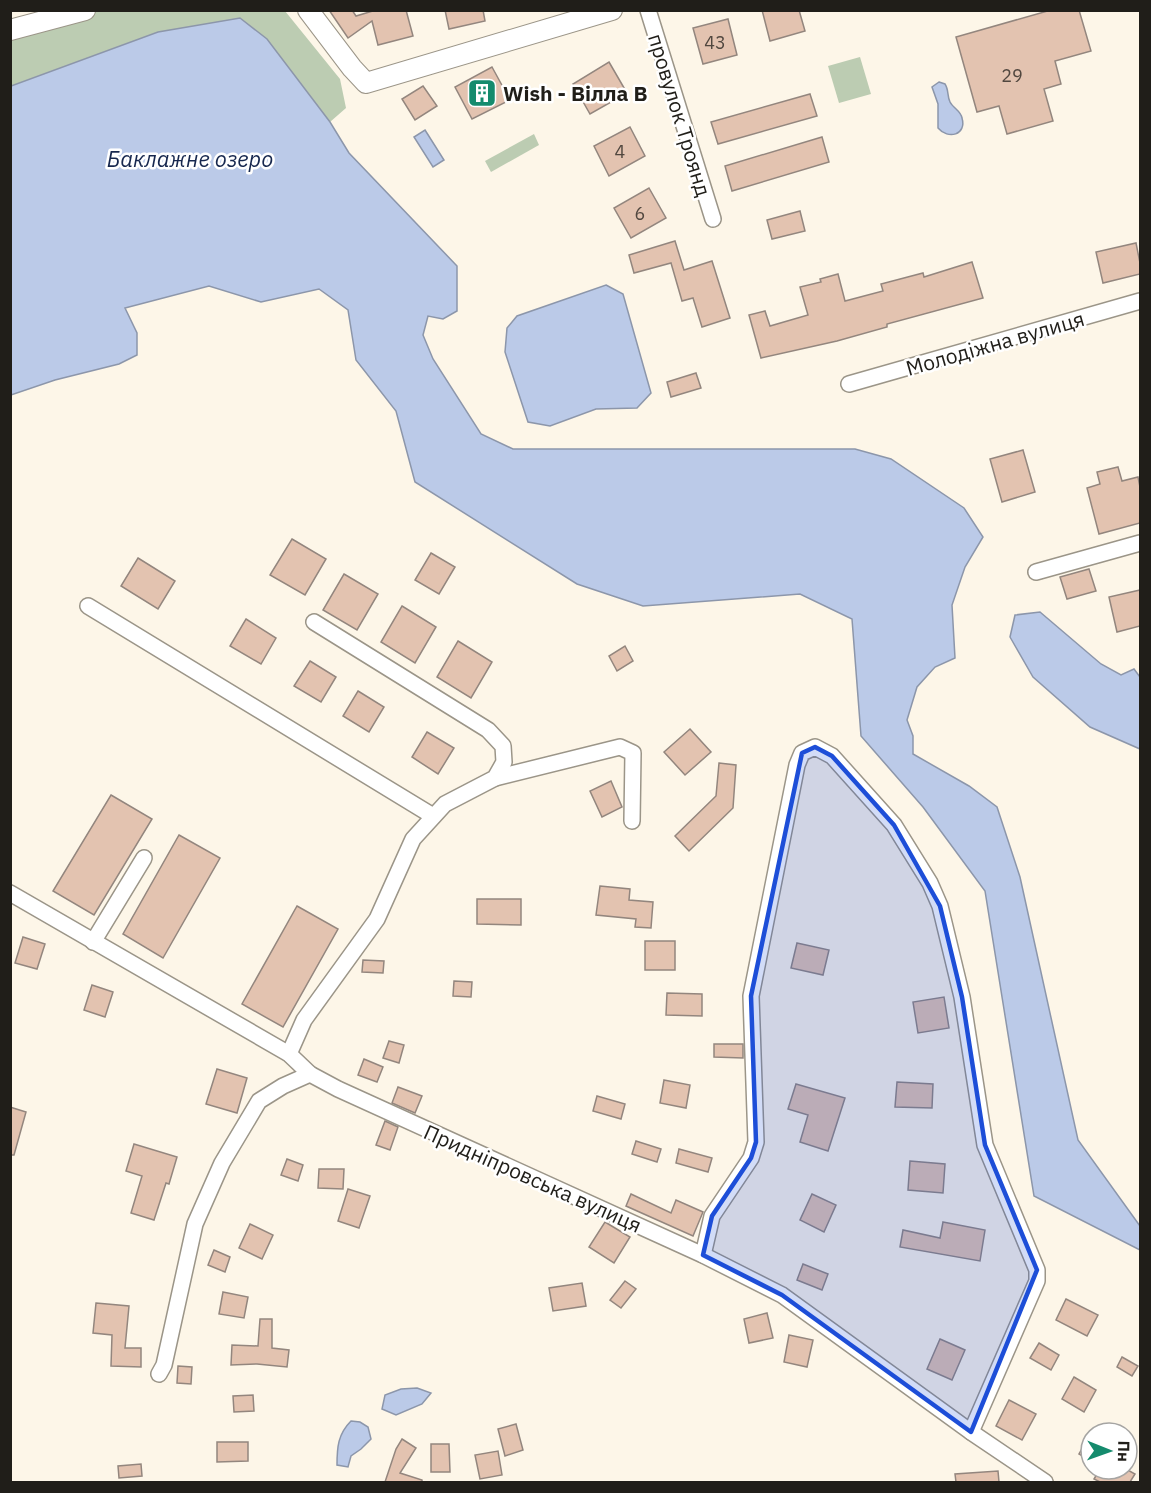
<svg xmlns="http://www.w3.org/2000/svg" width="1151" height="1493" viewBox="0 0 1151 1493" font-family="'IBM Plex Sans',sans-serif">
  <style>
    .green { fill: #bcccb2 }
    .water { fill: #bbcae8; stroke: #8c96aa; stroke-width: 1.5 }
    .building { fill: #e3c3b0; stroke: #93867e; stroke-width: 1.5 }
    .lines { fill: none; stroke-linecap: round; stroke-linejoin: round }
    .minor-casing { stroke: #9b9588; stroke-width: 18 }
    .tertiary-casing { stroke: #9b9588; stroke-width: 22 }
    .minor { stroke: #fff; stroke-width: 15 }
    .tertiary { stroke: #fff; stroke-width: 20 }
    .marked { fill: #1d4ed8; fill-opacity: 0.2; stroke: #1d4ed8; stroke-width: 4.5; stroke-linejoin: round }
    .labels { text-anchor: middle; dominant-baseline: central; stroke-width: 5; stroke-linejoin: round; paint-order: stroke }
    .number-label { font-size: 18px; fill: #51473f }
    .poi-label { font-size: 21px; font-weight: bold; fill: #201e19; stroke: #fff; text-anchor: start }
    .street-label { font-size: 21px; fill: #201e19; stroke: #fff }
    .water-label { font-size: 22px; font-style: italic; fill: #16274e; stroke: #fff }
  </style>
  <rect width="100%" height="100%" fill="#fdf6e8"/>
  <g class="green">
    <polygon points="98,11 285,11 340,79 346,108 330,122 267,39 158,32 11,86 11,33"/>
    <polygon points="860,57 871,94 839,103 828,66"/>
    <polygon points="534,134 539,145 491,172 485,161"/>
  </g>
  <g class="water">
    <polygon points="240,18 267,39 330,122 349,153 457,266 457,311 443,319 428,316 423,335 433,359 481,434 513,449 855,449 891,459 964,508 983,537 965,567 952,605 955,658 935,667 917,687 907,720 913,736 913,754 969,786 997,807 1020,877 1078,1140 1140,1226 1140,1250 1034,1196 985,891 923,807 861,736 852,619 800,594 643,606 577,584 415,482 396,411 356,360 348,310 319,289 261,302 209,286 125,308 137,333 137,355 119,364 55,380 11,395 11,86 158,32"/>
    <path d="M939,82L945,84C949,90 947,96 950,102C953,108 961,111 962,118C967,135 948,140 938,128V104L932,87Z"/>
    <polygon points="425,130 444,160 433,167 414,137"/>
    <polygon points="606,285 623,294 651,393 637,408 596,409 550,426 528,422 505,352 507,328 517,316"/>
    <polygon points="1040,612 1101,664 1121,675 1134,669 1140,677 1140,749 1090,727 1033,677 1010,637 1015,615"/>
    <polygon points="417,1388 431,1393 422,1404 396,1415 382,1409 385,1395 401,1389"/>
    <path d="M351,1421L360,1422L368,1427L371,1439L361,1449L351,1456L348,1467L337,1465C337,1447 338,1434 351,1421Z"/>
  </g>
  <g class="building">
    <polygon points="329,10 352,10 356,16 376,10 406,10 413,36 378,45 372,21 348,38"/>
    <polygon points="445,10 483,10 485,21 449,29"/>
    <polygon points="762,10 799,10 805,31 770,41"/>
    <polygon points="1051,10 1079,10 1091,51 1055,61 1061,84 1044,89 1053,121 1007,134 999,106 977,112 956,37"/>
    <polygon points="728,19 737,55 703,64 693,28"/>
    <polygon points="609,62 627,93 590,114 573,84"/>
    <polygon points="492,67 510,100 472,119 455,87"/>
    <polygon points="423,86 437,106 415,120 402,99"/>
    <polygon points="810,94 817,116 718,144 711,122"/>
    <polygon points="630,127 645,156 609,176 594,146"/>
    <polygon points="822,137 829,162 732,191 725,166"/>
    <polygon points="649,188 666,218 631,238 614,208"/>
    <polygon points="800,211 805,231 772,239 767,220"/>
    <polygon points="675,241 684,270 712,261 730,318 702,327 693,298 682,301 671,263 634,273 629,255"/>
    <polygon points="1136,243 1140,263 1140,274 1103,283 1096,252"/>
    <polygon points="972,262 983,298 887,324 887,327 837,341 761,358 749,315 765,311 770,326 808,315 800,287 821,282 820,279 838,274 845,301 883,291 881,284 923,273 924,277"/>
    <polygon points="696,373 701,388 671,397 667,382"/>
    <polygon points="1023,450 1035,492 1002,502 990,459"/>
    <polygon points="1118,467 1122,481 1138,477 1140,487 1140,523 1099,534 1087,488 1100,484 1097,472"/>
    <polygon points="292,539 326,559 305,595 270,575"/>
    <polygon points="431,553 455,567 439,594 415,580"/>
    <polygon points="138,558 175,581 158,609 121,586"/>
    <polygon points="1089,569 1096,591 1067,599 1060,577"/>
    <polygon points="344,574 378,594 357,630 323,610"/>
    <polygon points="1140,590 1140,626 1117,632 1109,597"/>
    <polygon points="402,606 436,627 415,663 381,642"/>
    <polygon points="246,619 276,638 261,664 230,646"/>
    <polygon points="458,641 492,662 471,698 437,677"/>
    <polygon points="625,646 633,661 617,671 609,656"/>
    <polygon points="310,661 336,677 321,702 294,686"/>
    <polygon points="358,691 384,707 369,732 343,716"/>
    <polygon points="690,729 711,752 685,775 664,752"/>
    <polygon points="427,732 454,748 438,774 412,757"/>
    <polygon points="719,763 736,765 733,808 689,851 675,836 716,796"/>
    <polygon points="611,781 622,807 602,817 590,791"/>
    <polygon points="111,795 152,819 94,915 53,891"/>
    <polygon points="179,835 220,858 163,958 123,934"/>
    <polygon points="600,886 630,889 629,900 653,902 651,928 635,927 636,919 596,915"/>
    <polygon points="477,899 521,899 521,925 477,924"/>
    <polygon points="297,906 338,929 283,1027 242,1004"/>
    <polygon points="23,937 45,944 37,969 15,963"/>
    <rect x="645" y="941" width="30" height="29"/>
    <polygon points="797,943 829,950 823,975 791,968"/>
    <polygon points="363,960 384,961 383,973 362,972"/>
    <polygon points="454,981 472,982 471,997 453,996"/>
    <polygon points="92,985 113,992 105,1017 84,1010"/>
    <polygon points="667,993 702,994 702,1016 666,1015"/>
    <polygon points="944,997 949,1028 918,1033 913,1002"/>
    <polygon points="389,1041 404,1045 399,1063 383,1058"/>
    <polygon points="714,1044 743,1044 743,1058 714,1057"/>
    <polygon points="364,1059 383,1067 377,1082 358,1075"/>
    <polygon points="217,1069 247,1078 237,1113 206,1104"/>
    <polygon points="664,1080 690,1085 686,1108 660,1103"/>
    <polygon points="897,1082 933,1084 932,1108 895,1107"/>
    <polygon points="796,1084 845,1098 828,1151 800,1142 808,1115 788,1109"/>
    <polygon points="398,1087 422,1096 415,1113 392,1103"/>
    <polygon points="597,1096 625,1104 621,1119 593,1111"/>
    <polygon points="10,1107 26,1112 14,1155 10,1155"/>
    <polygon points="385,1121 398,1127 390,1150 376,1145"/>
    <polygon points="636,1141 661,1149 657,1162 632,1154"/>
    <polygon points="134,1144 177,1157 169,1184 166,1183 154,1220 131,1213 142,1176 126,1171"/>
    <polygon points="679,1149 712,1158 708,1172 676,1163"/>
    <polygon points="287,1159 303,1165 298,1181 281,1175"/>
    <polygon points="910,1161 945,1164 943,1193 908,1190"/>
    <polygon points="319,1169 344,1169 343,1189 318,1188"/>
    <polygon points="348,1189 370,1196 359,1228 338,1221"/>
    <polygon points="631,1194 671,1213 676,1200 703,1212 693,1236 626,1206"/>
    <polygon points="812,1194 836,1205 824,1232 800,1220"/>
    <polygon points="605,1222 630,1237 614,1263 589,1247"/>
    <polygon points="943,1222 985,1230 980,1261 900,1247 903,1230 940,1238"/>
    <polygon points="250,1224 273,1235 262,1259 239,1248"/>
    <polygon points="214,1250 230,1257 225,1272 208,1265"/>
    <polygon points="803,1264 828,1274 822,1290 797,1280"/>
    <polygon points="625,1281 636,1289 621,1308 610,1300"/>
    <polygon points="582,1283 586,1306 553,1311 549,1288"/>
    <polygon points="223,1292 248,1297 244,1318 219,1314"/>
    <polygon points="1066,1299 1098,1315 1087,1336 1056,1320"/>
    <polygon points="96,1303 129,1306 125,1348 141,1348 141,1367 111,1366 112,1335 93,1333"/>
    <polygon points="767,1313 773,1338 749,1343 744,1319"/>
    <polygon points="260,1319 272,1319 272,1348 289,1350 287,1367 257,1364 231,1365 232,1345 258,1346"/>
    <polygon points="789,1335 813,1340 807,1367 784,1362"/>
    <polygon points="940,1339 965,1350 952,1380 927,1369"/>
    <polygon points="1039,1343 1059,1355 1051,1370 1030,1358"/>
    <polygon points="1122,1357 1138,1366 1132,1376 1117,1367"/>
    <polygon points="178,1366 192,1367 191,1384 177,1383"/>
    <polygon points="1074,1377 1096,1390 1084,1412 1062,1399"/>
    <polygon points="253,1395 254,1411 234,1412 233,1396"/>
    <polygon points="1009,1400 1036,1414 1022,1440 996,1426"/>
    <polygon points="516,1424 523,1450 505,1456 498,1429"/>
    <polygon points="1091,1433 1091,1461 1079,1454"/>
    <polygon points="402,1439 416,1448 400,1473 422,1480 422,1482 385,1482 396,1449"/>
    <polygon points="217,1442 248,1442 248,1461 217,1462"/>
    <polygon points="431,1444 449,1444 450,1472 431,1472"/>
    <polygon points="498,1451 502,1475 480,1479 475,1455"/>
    <polygon points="141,1464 142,1476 119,1478 118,1466"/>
    <polygon points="1100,1469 1126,1469 1135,1474 1130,1482 1100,1482 1094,1479"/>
    <polygon points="998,1471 999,1482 956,1482 955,1474"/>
  </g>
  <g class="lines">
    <g class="minor-casing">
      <g id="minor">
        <polyline points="648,10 713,219"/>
        <polyline points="849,384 1140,301"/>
        <polyline points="1036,572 1140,543"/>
        <polyline points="88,606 433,816"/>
        <polyline points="495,778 620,747 633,753 632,821"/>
        <polyline points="10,893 289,1054 310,1074 338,1089 703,1255 782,1295 971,1432 1045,1482"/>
        <polyline points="93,942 144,858"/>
        <polyline points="289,1054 304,1020 377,919 413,839 445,804 495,778 504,762 503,746 488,730 314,622"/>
        <polyline points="703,1255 712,1216 751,1158 756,1142 751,996 797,765 802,753 815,747 832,756 894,825 930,883 940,906 962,997 985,1145 1037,1270 1037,1281 971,1432"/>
        <polyline points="159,1374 164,1365 195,1224 222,1163 259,1101 283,1086 310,1074"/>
      </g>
    </g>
    <g class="tertiary-casing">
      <g id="tertiary">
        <polyline points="308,10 352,68 366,83 612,10"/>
        <polyline points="10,30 85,10"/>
      </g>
    </g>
    <use href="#minor" class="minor"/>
    <use href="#tertiary" class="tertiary"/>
  </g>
  <path class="marked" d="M815,747L832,756L894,825L940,906L962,997L985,1145L1037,1270L971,1432L782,1295L703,1255L712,1216L751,1158L756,1142L751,996L802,753Z"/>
  <defs>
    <g id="building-square" transform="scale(1.5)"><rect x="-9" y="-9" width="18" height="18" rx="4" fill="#158b6d" stroke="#fff"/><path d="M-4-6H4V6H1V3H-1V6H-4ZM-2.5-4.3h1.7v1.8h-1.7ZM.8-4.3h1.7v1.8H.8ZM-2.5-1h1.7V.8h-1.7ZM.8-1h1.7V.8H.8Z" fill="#fff"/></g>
  </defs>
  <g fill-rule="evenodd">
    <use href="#building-square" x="482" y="93"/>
  </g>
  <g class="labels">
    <g class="number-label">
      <text x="715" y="42">43</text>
      <text x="1012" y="75">29</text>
      <text x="620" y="151">4</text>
      <text x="640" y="213">6</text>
    </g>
    <g class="poi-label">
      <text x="503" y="93">Wish - Вілла B</text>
    </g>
    <g class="street-label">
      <text transform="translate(680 115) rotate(73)">провулок Троянд</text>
      <text transform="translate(995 343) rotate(-16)">Молодіжна вулиця</text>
      <text transform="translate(533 1178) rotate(24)">Придніпровська вулиця</text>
    </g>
    <g class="water-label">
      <text x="190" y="158">Баклажне озеро</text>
    </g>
  </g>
  <rect width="1151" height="1493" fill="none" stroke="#201e19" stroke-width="24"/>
  <g transform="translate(1109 1451) rotate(91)"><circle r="28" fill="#ffffff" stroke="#a6a5a3" stroke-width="1.5"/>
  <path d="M0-4.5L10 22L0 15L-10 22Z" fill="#158b6d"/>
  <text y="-9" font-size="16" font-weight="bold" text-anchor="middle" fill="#201e19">Пн</text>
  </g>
</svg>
